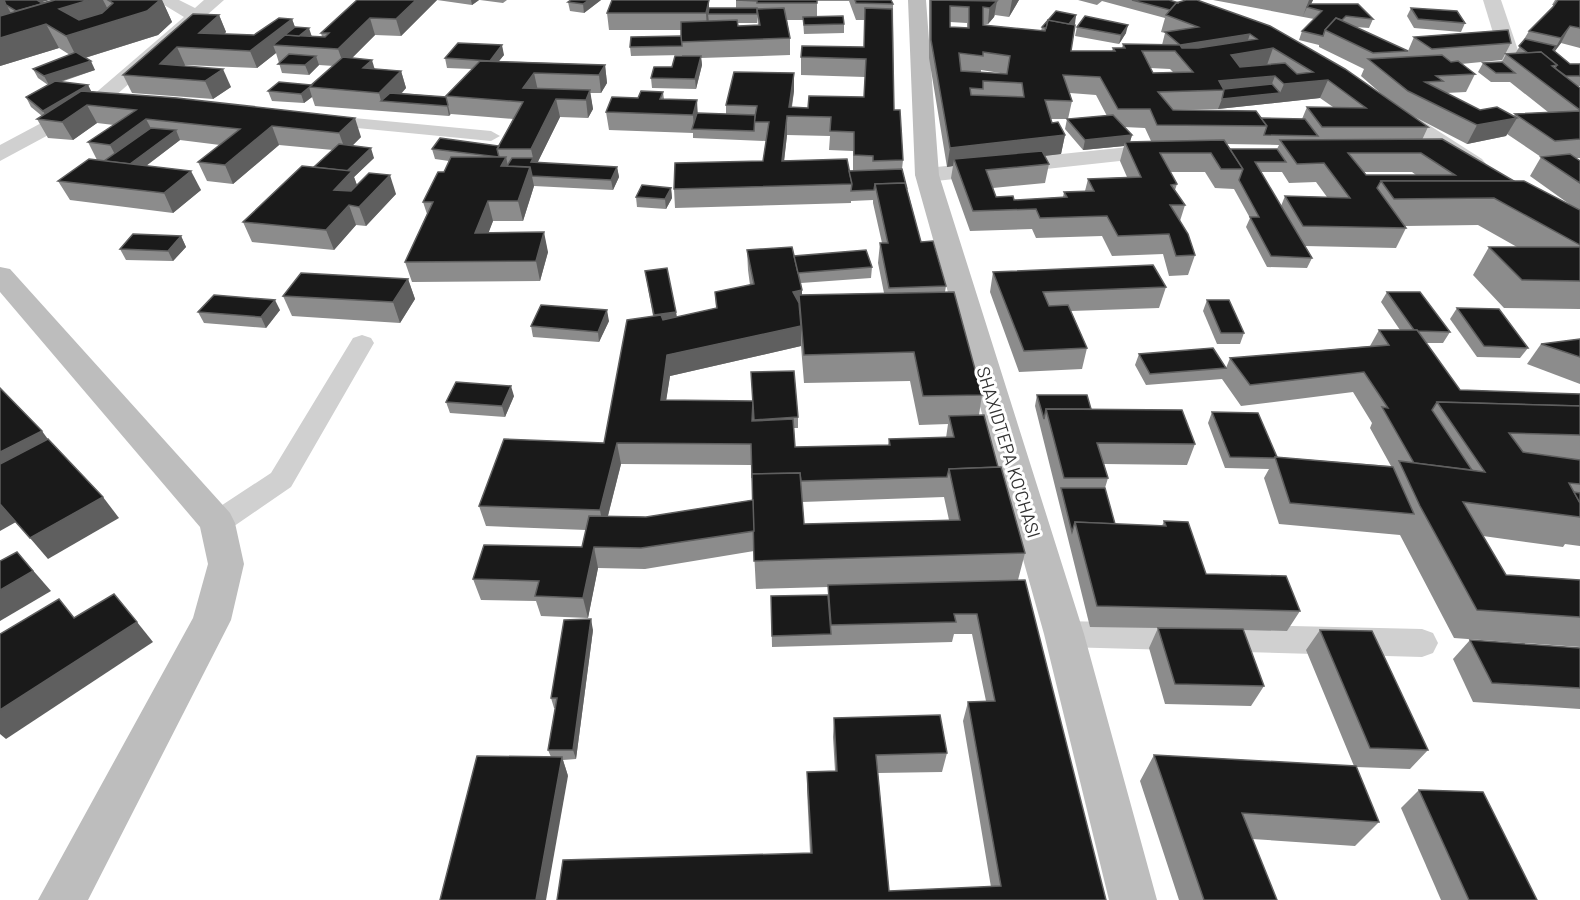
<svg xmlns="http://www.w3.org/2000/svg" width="1580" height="900" viewBox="0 0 1580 900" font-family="Barlow,sans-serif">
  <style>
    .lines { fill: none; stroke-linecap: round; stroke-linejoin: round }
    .lane { fill: #d0d0d0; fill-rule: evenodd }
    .street { fill: #d0d0d0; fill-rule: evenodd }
    .secondary { fill: #bdbdbd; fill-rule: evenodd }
    .wall { fill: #8c8c8c; fill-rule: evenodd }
    .shaded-wall { fill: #5f5f5f }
    .building { fill: #1a1a1a; stroke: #5f5f5f; stroke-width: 1.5; fill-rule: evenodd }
    .labels { text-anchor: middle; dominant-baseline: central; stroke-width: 6; stroke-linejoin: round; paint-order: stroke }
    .street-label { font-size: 18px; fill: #333; stroke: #fff }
  </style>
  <rect width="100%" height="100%" fill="#fff"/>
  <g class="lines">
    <g class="lane">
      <polygon points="322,115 491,131 500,136 491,141 316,124 313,120"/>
      <polygon points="362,335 371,338 374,343 291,487 227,531 217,534 207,531 202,523 207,515 271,473 353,338"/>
      <polygon points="1064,621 1422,629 1433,633 1438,643 1433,653 1422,657 1064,647 1053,644 1048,634 1053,624"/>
    </g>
    <g class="street">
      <polygon points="156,0 179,0 195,8 204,0 224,0 106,104 0,161 0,145 92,96 184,17"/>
      <polygon points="1483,0 1501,0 1522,62 1519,66 1505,66 1502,62"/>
      <polygon points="1388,103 1396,104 1482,159 1486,164 1482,169 1466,169 1380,114 1377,109 1380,104"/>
      <polygon points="1167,143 1175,145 1178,150 1175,155 927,182 919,180 915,175 919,170 927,168"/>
    </g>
    <g class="secondary">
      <polygon points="908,0 926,0 939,175 1084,634 1157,900 1109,900 1044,634 915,175"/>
      <polygon points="0,267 10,269 230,513 235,523 244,564 231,620 88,900 38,900 193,618 208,564 200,527 0,292"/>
    </g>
  </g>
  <g class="wall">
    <polygon points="0,0 42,3 53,0 162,0 172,22 158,35 85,58 95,70 61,82 88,85 91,91 361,137 352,146 374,158 354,177 357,185 396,194 366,226 356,225 334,250 252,242 243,222 314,167 333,150 279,145 233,184 207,181 198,162 220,145 180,140 146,166 201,190 173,213 70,200 58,181 97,160 88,142 114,125 97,123 73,140 48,138 37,119 42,116 31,107 26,97 48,85 38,78 33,69 70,55 59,48 0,66"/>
    <polygon points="357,0 437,0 401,36 375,35 352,58 375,69 401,71 406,88 402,93 446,97 472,69 447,68 445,58 504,55 498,61 605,65 607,83 601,93 590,93 593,109 588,118 560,117 537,163 617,167 619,177 613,190 534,186 523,221 493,221 488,233 548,252 540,281 412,282 405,262 427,214 423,202 444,172 449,161 435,159 432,149 499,146 513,119 451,114 449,116 315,106 312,97 304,103 272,101 268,91 312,85 334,66 319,65 309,75 282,73 276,53 257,68 185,65 184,66 231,87 213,99 132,93 123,75 219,15 226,32 224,34 254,35 292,19 295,27 312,36 322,37 321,33"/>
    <polygon points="437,0 479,0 472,5"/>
    <polygon points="480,0 507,0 503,3"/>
    <polygon points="601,0 584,13 570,11 568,2"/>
    <path d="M709,0V8H736V0H891L893,4L894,110L903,160L902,169L921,242L946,286L945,292L982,395L979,415L998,467L1025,553L1018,580L1106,900H557L810,853L807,790V772L835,771L833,737L834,718L947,753L942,772L878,773L889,891L991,887L963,721L968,702L986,701L972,634H954L952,642L772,647L771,596L828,595V587L756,589L754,551L645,569L598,568L588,618L541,616L536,601L481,600L473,579L582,547L586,530L486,526L479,506L604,443L653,316L645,271L676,312L677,317L716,308L715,292L750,285L748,270L747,250L872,267L871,278L801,283L802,295L884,293L878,263L880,243H882L873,203V200L851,201V203L675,208L674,189L763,161L766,141L693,138V133L609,130L606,112L638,98L663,92L664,99L698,113L726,114V105L794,73V91L792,107L808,108L864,97L865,77L801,75V57L864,47L865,20H856L849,1H817V17L844,24V33L804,34L803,20H787L790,38V55L701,58L702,65L696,89L652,88L651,78L672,67L682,56V54V55L631,56L630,47L681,36V30H609L607,13ZM757,17L758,25L738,26L737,23H757ZM787,135L830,136L829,150L853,151V171L784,160ZM801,346L804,383L910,381L919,425L948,424L946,438L889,439L888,445L795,447L794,428H798V417L666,400L670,376ZM621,464L751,465L753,500L646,517L608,516ZM944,497L949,520L804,524L802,502Z"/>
    <path d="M929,0H1019L1009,17L995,15L994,17L988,24L983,25L1041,31L1042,27L1076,15L1074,24L1071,51H1112L1113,48H1122L1123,44L1162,45L1165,33L1161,32L1165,18L1102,1L1097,5L1078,0H1169L1179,3L1186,0L1385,97L1361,76L1364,69L1319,47V45L1299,40L1302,31L1314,19L1213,0H1313L1311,4L1373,19L1369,28L1355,27L1408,51L1414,37L1511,43L1502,60L1461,64L1475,74L1466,92L1446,93L1480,110L1514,116L1515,114L1548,112L1510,82H1491L1478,72L1483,63L1502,62L1506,54H1515L1529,31L1554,5H1552L1555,0H1580V48L1561,43L1555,51L1570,64H1580V86H1577L1580,88V158H1575L1580,161V309L1504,308L1473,275L1489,247H1517L1478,225L1405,226L1406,228L1396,248L1305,246L1312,258L1307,268L1267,267L1246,227L1250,218L1234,189L1215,188L1205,172H1170L1177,184L1175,190L1185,205L1180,221L1195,255L1188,275L1169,276L1163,254L1112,256L1102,236L1036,238L1032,229L970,231L951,178L953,166L947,167L929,58ZM950,22L967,23V28L950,27ZM1150,68L1170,69L1173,72L1153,73ZM981,70L1007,74L981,72ZM1070,93L1096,95L1107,116L1067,119L1065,129L1083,150L1124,146L1120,161L1127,177L1088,179L1085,191L1064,192L1063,197L1014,200L996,197L993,188L1045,183L1049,164L1044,156L1061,154L1065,135L1052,123L1051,119H1068L1072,101ZM1320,98L1333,107H1307L1302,119L1262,118L1174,110L1218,109ZM1411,115L1467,144L1506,136L1507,134L1541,157L1530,176L1572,206L1514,181L1422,140L1428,127ZM1124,127L1145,128L1151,141L1130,142L1132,135ZM1227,144L1279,145L1277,149H1230ZM1261,172H1282L1289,183L1316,182L1327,197L1285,196L1281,206ZM1364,172H1412L1416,175H1366Z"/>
    <polygon points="1411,8 1465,23 1461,32 1414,28 1407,16"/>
    <polygon points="1077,27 1126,33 1119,44 1075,36"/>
    <polygon points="671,188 672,198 666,209 637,207 636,197"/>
    <polygon points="181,236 186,247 173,261 126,260 120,249"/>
    <polygon points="993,272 1166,287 1159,308 1071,311 1087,348 1082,369 1019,372 990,292"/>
    <polygon points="408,279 415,299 400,323 292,316 283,296"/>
    <polygon points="1387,292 1450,332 1443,343 1426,343 1460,390 1580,394 1580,546 1565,544 1563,547 1483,536 1506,575 1580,580 1580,647 1454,638 1400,535 1279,524 1264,478 1269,469 1225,468 1208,423 1212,412 1277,457 1391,466 1370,428 1372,423 1353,392 1241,406 1222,379 1146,385 1135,365 1139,354 1226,368 1230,358 1370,346 1379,330 1400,330 1381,302"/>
    <polygon points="1207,300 1244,333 1240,344 1217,344 1203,311"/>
    <polygon points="1457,308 1528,348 1520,358 1477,357 1450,319"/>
    <polygon points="280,310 266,328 204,323 198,312"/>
    <polygon points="609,321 599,342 533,337 531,326"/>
    <polygon points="1580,339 1580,384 1527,364 1541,344"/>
    <polygon points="1037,395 1091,409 1195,444 1187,465 1104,464 1108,478 1105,488 1115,524 1162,526 1164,521 1206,574 1300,611 1287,631 1243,630 1264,686 1251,706 1165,704 1149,648 1158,628 1090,627 1035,406"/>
    <polygon points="514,396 505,417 450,413 446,402"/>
    <polygon points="593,630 576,759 563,760 568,776 551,757 548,750 555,708 554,708 551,698"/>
    <polygon points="1320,630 1428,750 1410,769 1356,767 1379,822 1355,846 1252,839 1277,900 1179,900 1140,781 1154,755 1354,766 1306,650"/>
    <polygon points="1470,640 1580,648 1580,709 1473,702 1453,659"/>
    <polygon points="1419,790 1537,900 1441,900 1401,808"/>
  </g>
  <g class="shaded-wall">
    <polygon points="0,0 4,0 15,21 0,25"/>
    <polygon points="24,0 50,0 28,6"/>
    <polygon points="81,0 103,0 113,19 46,24 59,48 0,66 0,38 25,16"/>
    <polygon points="160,0 162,0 172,22 158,35 78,60 66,36"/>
    <polygon points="416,0 437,0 401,36 396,19"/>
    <polygon points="471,0 479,0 472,5"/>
    <polygon points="589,0 601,0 584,13 583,4"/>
    <polygon points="709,0 709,14 708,14 709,23 707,30 706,13"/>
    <polygon points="990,0 992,0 992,6 997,1 994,17 988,24"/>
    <polygon points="1012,0 1019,0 1009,17"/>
    <polygon points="1309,0 1313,0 1309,8 1307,7 1303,16"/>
    <polygon points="219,15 226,32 208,49 199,33"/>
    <polygon points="1076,15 1075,24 1061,40 1063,31"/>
    <polygon points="370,18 375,35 344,66 338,49"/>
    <polygon points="292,19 298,36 273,45 276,53 257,68 250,51"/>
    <polygon points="1128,25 1126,33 1119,44 1121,35"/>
    <polygon points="1570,26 1561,43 1551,56 1561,38"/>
    <polygon points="309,28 312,37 295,39"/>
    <polygon points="1250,34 1244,52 1177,54 1180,45"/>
    <polygon points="502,45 504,55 492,70 490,61"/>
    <polygon points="177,47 185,65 171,79 160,64"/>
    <polygon points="1273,48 1267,65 1225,73 1231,55"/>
    <polygon points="316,56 319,65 309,75 305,65"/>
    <polygon points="701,56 702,65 696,89 695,79"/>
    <polygon points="372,60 377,77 363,68"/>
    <polygon points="91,61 95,70 49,85 44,76"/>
    <polygon points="605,65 607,83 601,93 599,75"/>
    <polygon points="223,69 231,87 213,99 205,81"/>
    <polygon points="401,71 406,88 393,102 381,101 379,93"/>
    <polygon points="534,73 538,91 523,88"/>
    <polygon points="794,73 794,91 790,116 789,107"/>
    <polygon points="1275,76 1268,94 1224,90 1219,81"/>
    <polygon points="1328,80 1320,98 1218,109 1222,99 1280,93 1284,84"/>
    <polygon points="88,85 93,95 49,121 43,111"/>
    <polygon points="309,87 312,97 304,103 301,94"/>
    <polygon points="590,90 593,109 588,118 586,100"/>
    <polygon points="556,99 560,117 533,172 531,162 533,158 531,149"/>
    <polygon points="697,100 698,118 694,129 693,115"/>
    <polygon points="87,105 97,123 73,140 62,122"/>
    <polygon points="448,105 450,114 449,116 447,106"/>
    <polygon points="787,116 787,135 782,180 782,161"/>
    <polygon points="355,118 361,137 346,152 339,133"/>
    <polygon points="1517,118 1506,136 1467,144 1477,125"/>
    <polygon points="146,119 156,138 120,164 110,145"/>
    <polygon points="272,126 279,145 233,184 225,165"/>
    <polygon points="176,130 180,140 126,181 120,171"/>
    <polygon points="1065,135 1061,154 956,166 954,159 953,166 947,167 950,148"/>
    <polygon points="1132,135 1129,145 1125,142 1124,146 1083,150 1085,140"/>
    <polygon points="371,148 374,158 354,177 359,191 341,209 334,190 339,179"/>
    <polygon points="506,157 510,175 501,166"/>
    <polygon points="530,167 534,186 523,221 518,201"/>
    <polygon points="617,167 619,177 613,190 611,180"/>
    <polygon points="191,171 201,190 173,213 164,193"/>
    <polygon points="390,175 396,194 366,226 359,207"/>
    <polygon points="671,188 672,198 666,209 665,199"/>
    <polygon points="488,201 493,221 481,253 475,233"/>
    <polygon points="349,205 356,225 334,250 326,230"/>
    <polygon points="544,232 548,252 540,281 536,261"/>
    <polygon points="181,236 186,247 173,261 168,251"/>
    <polygon points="408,279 415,299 400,323 393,302"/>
    <polygon points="802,290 802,311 799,295 799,311 793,292"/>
    <polygon points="275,300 280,310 266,328 261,317"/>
    <polygon points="607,310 609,321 599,342 598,332"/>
    <polygon points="676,312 677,322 655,325 654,315"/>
    <polygon points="801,326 801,346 670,376 663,421 661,400 667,355"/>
    <polygon points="511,386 514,396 505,417 502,406"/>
    <polygon points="42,431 63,460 0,494 0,452"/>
    <polygon points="617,443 621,464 604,531 600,510"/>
    <polygon points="103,497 119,518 48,559 30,538"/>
    <polygon points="0,504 16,522 0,531"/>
    <polygon points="594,547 598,568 588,618 583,598"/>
    <polygon points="17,552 51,591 0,621 0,590"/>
    <polygon points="591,619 593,630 576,759 573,750"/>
    <polygon points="137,622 153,642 6,739 0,734 0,710"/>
    <polygon points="562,757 568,776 546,900 536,900"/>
  </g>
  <g class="building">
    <polygon points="4,0 37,0 42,3 55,0 16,11 6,5"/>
    <polygon points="55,0 89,0 59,9 79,20 102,13 113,3 108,0 160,0 147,11 66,36 46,24 0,38 0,16"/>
    <polygon points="357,0 416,0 396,19 370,18 338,49 273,45 285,35 325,37 329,33 321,33"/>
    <polygon points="571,0 589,0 583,4 568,2"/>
    <polygon points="612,0 709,0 706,13 607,13"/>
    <polygon points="736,0 817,0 817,3 757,3 757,1"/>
    <polygon points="855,0 891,0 893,4 856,3"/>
    <path d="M931,0L997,1L990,8L983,7V25L1045,31L1048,20L1075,25L1071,51H1115L1113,48H1125L1123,44L1180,45L1165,32L1198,27L1166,15L1176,3L1186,0H1197L1270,26L1345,69L1428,127H1322L1307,107L1366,108L1328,80L1284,84L1275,76L1219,81L1224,90L1158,92L1173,110L1256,111L1267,126L1157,125L1150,109H1118L1100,77L1063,75L1072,101L1045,100L1052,123L1058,122L1065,135L950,148L931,40ZM950,6L969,7V28L950,27ZM1250,34L1257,39L1198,48H1182L1180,45ZM1273,48L1313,72L1297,74L1285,63L1240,67L1231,55ZM1142,51H1175L1193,72L1153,73ZM983,52L1010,56L1007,74L961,71L959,53L983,56ZM983,81L1022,83L1024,97L971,95L970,88L983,89Z"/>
    <polygon points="1132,0 1169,0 1179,3 1176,3 1170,10"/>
    <polygon points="1558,0 1580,0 1580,28 1570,26 1561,38 1529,31 1553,7"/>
    <polygon points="1309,4 1358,4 1373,19 1346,16 1342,20 1336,18 1325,30 1323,36 1302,31 1322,11 1307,7"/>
    <polygon points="709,8 757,8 757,14 708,14"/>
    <polygon points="784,8 790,38 681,42 681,22 737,20 738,26 760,25 757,9"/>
    <polygon points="865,8 892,9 894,110 900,110 903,160 873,161 873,156 854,155 854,132 830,131 831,117 787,116 782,161 847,159 852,184 674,189 675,163 763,161 769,122 754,122 757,106 726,105 734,72 794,73 789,107 808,108 809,96 864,97 866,59 801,57 802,46 864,47"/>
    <polygon points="1411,8 1457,11 1465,23 1418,19"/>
    <polygon points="1056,11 1076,15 1069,24 1048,20 1046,28 1042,27"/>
    <polygon points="193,14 219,15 199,33 254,35 279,18 292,19 250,51 177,47 160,64 223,69 205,81 123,75"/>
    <polygon points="843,16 844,24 804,25 803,17"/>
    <polygon points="1085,16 1128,25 1121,35 1077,27"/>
    <polygon points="1336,18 1408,51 1373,53 1325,30"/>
    <polygon points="295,27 309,28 299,36 285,35 281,38"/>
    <polygon points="1508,30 1511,43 1432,49 1414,37"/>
    <polygon points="681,36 682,46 630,47 631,37"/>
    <polygon points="1525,39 1556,46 1553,50 1570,64 1580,64 1580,76 1566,76 1555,68 1557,65 1541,52 1528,53 1519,46"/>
    <polygon points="458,43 502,45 490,61 445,58"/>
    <polygon points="76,52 91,61 44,76 33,69"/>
    <polygon points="1541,52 1557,65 1552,66 1580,88 1580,110 1506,54"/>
    <polygon points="289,54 316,56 305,65 278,64"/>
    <polygon points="1442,55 1451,62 1458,61 1475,74 1436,76 1443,81 1425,82 1480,110 1497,107 1517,118 1477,125 1408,91 1368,59"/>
    <polygon points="675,56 701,56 695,79 651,78 654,67 672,67"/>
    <polygon points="343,57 372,60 363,68 401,71 379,93 309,87"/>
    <polygon points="480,61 605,65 599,75 534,73 523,88 590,90 586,100 556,99 531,149 497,149 523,102 446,96"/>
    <polygon points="1502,62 1515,73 1496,73 1483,63"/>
    <polygon points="55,81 88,85 43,111 26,97"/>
    <polygon points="279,82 312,85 301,94 268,91"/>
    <polygon points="1272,84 1280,93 1222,99 1224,90 1224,89"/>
    <polygon points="81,91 177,98 355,118 339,133 272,126 225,165 198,162 240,129 146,119 110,145 88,142 136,110 87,105 62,122 37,119"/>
    <polygon points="641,91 663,92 660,99 697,100 693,115 606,112 612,97 638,98"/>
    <polygon points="390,93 446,97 448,105 447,106 381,101"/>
    <polygon points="1580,111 1580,139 1555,141 1515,114"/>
    <polygon points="697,113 755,115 754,131 692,129"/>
    <polygon points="1113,115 1132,135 1085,140 1067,119"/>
    <polygon points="1261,118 1305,119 1318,136 1264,135 1267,126"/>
    <polygon points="151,128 176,130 130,164 104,161"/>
    <polygon points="440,138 499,146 497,149 499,157 432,149"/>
    <path d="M1442,139L1514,181H1381L1377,188L1406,228L1303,226L1285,196L1350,198L1324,163L1297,164L1280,140ZM1348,153H1421L1455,175H1366Z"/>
    <polygon points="1224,140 1243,169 1221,169 1211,153 1160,153 1177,184 1171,185 1185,205 1170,205 1188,234 1195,255 1176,256 1169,234 1118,236 1107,216 1040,218 1036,209 973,211 954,159 1042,151 1049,164 986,170 996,197 1013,196 1014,200 1067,197 1064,192 1094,191 1088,179 1141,177 1125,142"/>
    <polygon points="339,144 371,148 347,171 314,167"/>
    <polygon points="1230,149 1277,149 1286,162 1255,162 1312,258 1271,256 1250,217 1259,217 1239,180 1243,169"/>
    <polygon points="1570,154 1580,161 1580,183 1541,157"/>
    <polygon points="451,157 506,157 501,166 530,167 518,201 488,201 475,233 544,232 536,261 405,262 433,202 423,202 438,172 444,172"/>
    <polygon points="512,158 533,158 531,162 617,167 611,180 532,176 530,167 507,166"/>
    <polygon points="89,159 191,171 164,193 58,181"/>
    <polygon points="302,166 352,171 334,190 351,191 369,173 390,175 359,207 349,205 326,230 243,222"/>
    <polygon points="902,169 907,189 905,183 875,184 874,190 851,191 852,184 849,171"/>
    <polygon points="1381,181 1524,181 1580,210 1580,245 1494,198 1394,199"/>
    <polygon points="905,183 921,242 933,241 946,286 889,288 880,243 888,243 875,184"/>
    <polygon points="642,185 671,188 665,199 636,197"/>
    <polygon points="133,234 181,236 168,251 120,249"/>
    <polygon points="792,247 802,290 793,292 799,303 801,326 667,355 661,400 753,401 752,421 793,419 795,447 890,445 889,439 954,437 949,416 984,415 998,467 949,469 947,477 801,481 800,473 752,474 752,478 751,444 617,443 600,510 479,506 504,439 604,443 627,320 661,315 663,320 717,308 715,292 754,284 747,250"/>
    <polygon points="1489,247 1580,247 1580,281 1522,280"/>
    <polygon points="866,250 872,267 798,273 794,256"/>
    <polygon points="1153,265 1166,287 1043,292 1049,306 1068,305 1087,348 1024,351 993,272"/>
    <polygon points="667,268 676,312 654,315 645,271"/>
    <polygon points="301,273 408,279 393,302 283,296"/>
    <polygon points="954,292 982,395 923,396 914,352 804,355 799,295"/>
    <polygon points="1387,292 1420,292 1450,332 1418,331 1417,330 1414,330"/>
    <polygon points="214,295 275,300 261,317 198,312"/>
    <polygon points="1207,300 1229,300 1244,333 1221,333"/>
    <polygon points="541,305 607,310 598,332 531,326"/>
    <polygon points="1457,308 1499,309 1528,348 1484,346"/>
    <polygon points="1379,330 1417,330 1460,390 1580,394 1580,406 1437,402 1432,410 1472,470 1414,463 1382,407 1388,408 1364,372 1250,385 1230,358 1389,345"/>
    <polygon points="1580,339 1580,357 1541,344"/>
    <polygon points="1213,348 1226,368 1150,374 1139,354"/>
    <polygon points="794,371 798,417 754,420 751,372"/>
    <polygon points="456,382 511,386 502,406 446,402"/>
    <polygon points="0,388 42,431 0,452"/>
    <polygon points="1037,395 1087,395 1091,409 1046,409 1044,419"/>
    <polygon points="1437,402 1580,406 1580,435 1509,433 1523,452 1580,460 1580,484 1569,483 1580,503 1580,517 1463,502 1506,575 1580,580 1580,617 1477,610 1420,506 1399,461 1485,472"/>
    <polygon points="1046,409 1182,410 1195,444 1097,443 1108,478 1064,478"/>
    <polygon points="1212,412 1258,413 1277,457 1275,457 1274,458 1230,457"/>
    <polygon points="48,439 103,497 30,538 0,504 0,464"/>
    <polygon points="1275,457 1393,467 1414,514 1290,503"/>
    <polygon points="1001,467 1025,553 754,561 752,474 800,473 804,524 960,520 949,469"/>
    <polygon points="1061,488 1105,488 1115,524 1075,522 1072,532"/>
    <polygon points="1574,492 1580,493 1580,503"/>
    <polygon points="753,500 754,531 641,548 594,547 583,598 535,596 539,581 473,579 484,545 582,547 589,516 646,517"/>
    <polygon points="1164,521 1188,522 1206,574 1286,576 1300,611 1097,606 1075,522 1166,526"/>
    <polygon points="17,552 33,571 0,590 0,561"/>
    <polygon points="1025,580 1106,900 557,900 563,860 812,853 807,772 837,771 834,718 940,715 947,753 876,755 889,891 1001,886 968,702 995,701 977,614 954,614 956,622 831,625 828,585"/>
    <polygon points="114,594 137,622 0,710 0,634 59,599 74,618"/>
    <polygon points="828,595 831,634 772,636 771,596"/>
    <polygon points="591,619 573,750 548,750 557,698 551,698 564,620"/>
    <polygon points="1158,628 1243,629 1264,686 1175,684"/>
    <polygon points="1320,630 1372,631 1428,750 1370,748"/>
    <polygon points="1470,640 1580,648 1580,688 1492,683"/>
    <polygon points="1154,755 1356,766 1379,822 1242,813 1277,900 1204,900"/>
    <polygon points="477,756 562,757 536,900 440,900"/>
    <polygon points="1419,790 1483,792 1537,900 1469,900"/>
  </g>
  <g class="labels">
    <g class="street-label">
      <text transform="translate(1009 452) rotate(73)">SHAXIDTEPA KO'CHASI</text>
    </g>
  </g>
</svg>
